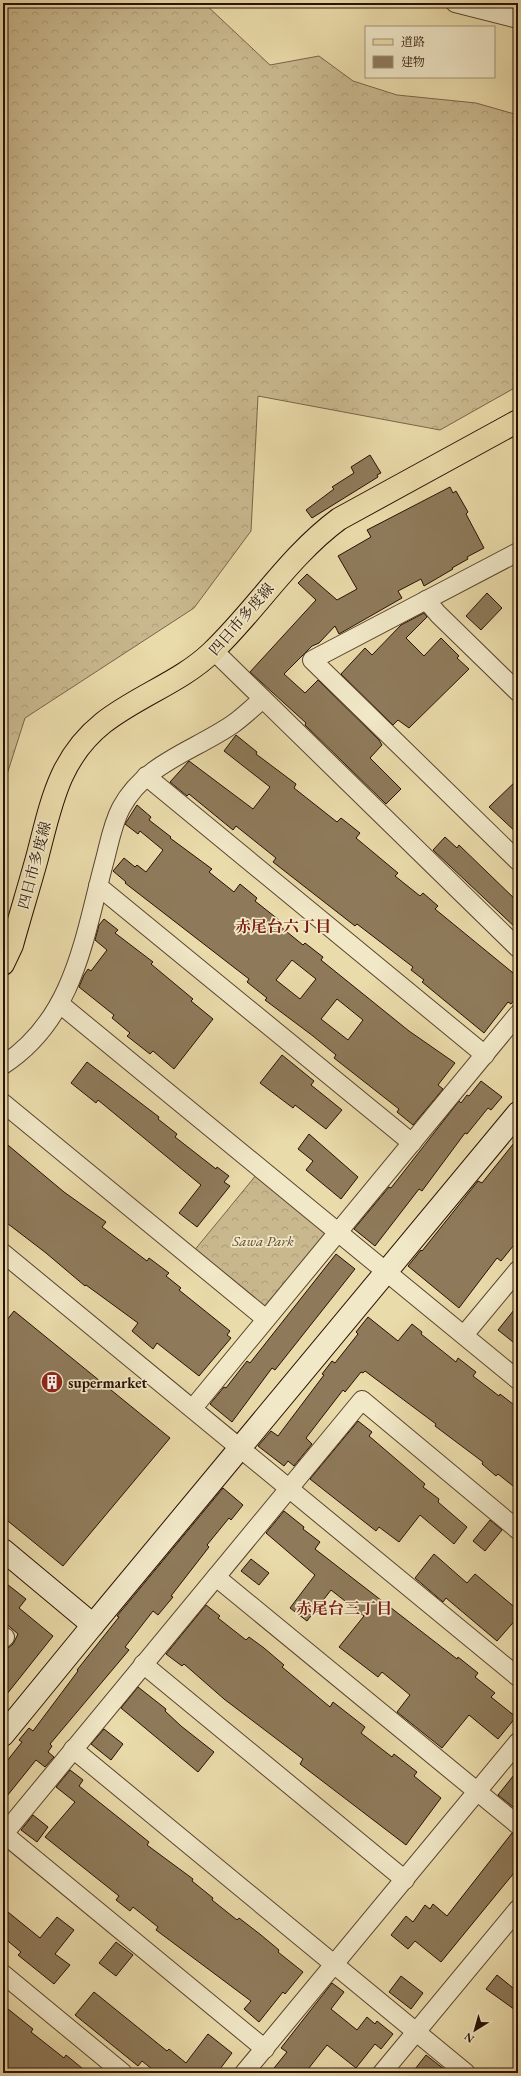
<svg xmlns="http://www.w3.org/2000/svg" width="521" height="2076" viewBox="0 0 521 2076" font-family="'EB Garamond','Noto Serif JP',serif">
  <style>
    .forest { fill: url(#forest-crowns); stroke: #7a6448 }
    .building { fill: #8e7a5a; stroke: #2a1003; fill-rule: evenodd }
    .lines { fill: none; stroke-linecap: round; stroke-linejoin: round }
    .street-casing { stroke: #5a432d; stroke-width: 20 }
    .secondary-casing { stroke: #2a1003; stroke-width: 24 }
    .primary-casing { stroke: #2a1003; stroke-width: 24 }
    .street { stroke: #f1e8c8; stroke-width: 18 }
    .secondary { stroke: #f1e8c8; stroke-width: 22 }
    .primary { stroke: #eadbaa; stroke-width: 22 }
    .labels { text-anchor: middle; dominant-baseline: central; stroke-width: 3.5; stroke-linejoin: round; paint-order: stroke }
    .street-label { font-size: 15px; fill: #2a1003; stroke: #f1e8c8 }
    .park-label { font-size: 15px; font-style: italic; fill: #624b34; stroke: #f1e8c8 }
    .poi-label { font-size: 15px; font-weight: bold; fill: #2a1003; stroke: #f1e8c8; text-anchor: start }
    .neighbourhood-label { font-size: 16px; font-weight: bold; fill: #7a1f14; stroke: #f1e8c8 }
  </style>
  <defs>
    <pattern id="forest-crowns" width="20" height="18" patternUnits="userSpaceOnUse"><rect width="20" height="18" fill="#c9b88e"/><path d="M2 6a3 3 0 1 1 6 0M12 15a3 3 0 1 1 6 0" fill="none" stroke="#ad9d79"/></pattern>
  </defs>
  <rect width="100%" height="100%" fill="#eadbaa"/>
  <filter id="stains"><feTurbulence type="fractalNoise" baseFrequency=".005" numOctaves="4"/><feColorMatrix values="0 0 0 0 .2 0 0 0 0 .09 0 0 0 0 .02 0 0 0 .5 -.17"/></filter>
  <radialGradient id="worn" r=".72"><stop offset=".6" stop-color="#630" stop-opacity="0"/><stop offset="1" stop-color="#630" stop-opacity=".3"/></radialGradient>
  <g class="forest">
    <polygon points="3,3 204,3 270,65 319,56 353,81 397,95 476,103 518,115 518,386 440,430 258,396 251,531 194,608 25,718 3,787"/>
    <polygon points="486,3 518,3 518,12"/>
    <polygon points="257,1174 324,1230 325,1237 266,1306 260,1306 193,1252"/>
  </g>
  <g class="building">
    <polygon points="370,455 381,473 377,475 378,477 312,518 306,510 334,489 332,487 354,473 351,467"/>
    <polygon points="450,487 453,493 456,491 468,512 466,514 484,548 467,557 468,559 452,568 453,569 424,586 421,579 398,591 402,598 339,634 335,626 319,643 312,646 284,674 305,693 318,680 379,740 382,745 370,758 401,789 386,804 305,725 306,723 250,672 316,600 298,583 307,574 337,600 357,589 338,556 371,537 367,530"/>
    <polygon points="487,593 502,608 481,630 466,616"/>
    <polygon points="424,613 427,617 406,638 424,656 441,638 459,656 457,658 469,669 409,728 398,720 393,725 341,674 365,648 372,655 401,625"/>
    <polygon points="236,735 257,752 256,754 296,784 294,788 337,822 341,818 360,833 356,838 398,873 395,876 420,896 423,893 438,906 435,909 518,977 518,995 511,1004 508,1002 484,1033 422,982 424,980 411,970 413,967 357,924 355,926 273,862 276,858 236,826 233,830 189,794 187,796 170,782 189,761 253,809 270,787 224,751"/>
    <polygon points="518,779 518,834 489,807"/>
    <path d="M137,805L151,817L149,820L171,837L170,838L212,869L209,872L234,892L240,884L257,898L255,901L279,920L276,923L303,945L305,943L323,957L321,960L409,1031L455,1063L438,1085L443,1089L413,1125L397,1112L399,1109L334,1058L336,1055L313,1036L265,1000L267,998L247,982L249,979L125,883L126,882L113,871L124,858L135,867L137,865L146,872L163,850L140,831L138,834L125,824ZM292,960L316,979L300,999L276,980ZM337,999L363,1020L348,1040L321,1019Z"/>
    <polygon points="445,837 457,848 459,845 518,902 518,930 433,850"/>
    <polygon points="104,919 118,930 115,933 153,962 151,964 193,999 191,1001 213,1019 174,1069 153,1051 150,1054 127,1036 130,1033 112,1018 114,1015 79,987 84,975 88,969 91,971 107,950 95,940 99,925"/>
    <polygon points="282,1055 314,1081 311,1085 342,1110 326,1129 295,1105 293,1108 260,1083"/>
    <polygon points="87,1062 159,1117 158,1119 177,1134 175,1137 216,1169 217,1167 229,1176 224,1182 230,1186 197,1227 179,1213 201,1185 98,1100 96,1103 71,1083"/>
    <polygon points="481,1081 502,1097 491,1110 488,1108 467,1134 465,1133 422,1191 419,1189 375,1246 354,1229 389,1187 391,1188 459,1101 461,1103 467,1095 469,1096"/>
    <polygon points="309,1134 358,1177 341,1199 306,1170 313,1161 298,1149"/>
    <polygon points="518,1138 518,1240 501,1261 497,1258 459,1308 408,1266 421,1250 422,1251 478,1181 482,1183"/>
    <polygon points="3,1141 64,1192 106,1222 102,1227 147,1261 149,1258 169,1273 166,1276 181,1288 179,1290 230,1331 227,1335 231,1338 199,1376 157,1343 153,1349 132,1331 138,1323 86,1285 85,1286 46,1253 3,1220"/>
    <polygon points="336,1254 355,1269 275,1370 272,1368 232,1422 210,1404 224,1387 226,1388 247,1361 250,1363"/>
    <polygon points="518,1305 518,1346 498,1330"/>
    <polygon points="14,1311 170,1438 63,1566 3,1517 3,1325"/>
    <polygon points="368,1317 398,1341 412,1324 422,1332 421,1334 456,1362 458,1358 476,1372 473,1376 499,1396 500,1394 518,1408 518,1490 498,1474 496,1476 482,1464 483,1462 435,1426 436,1424 365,1371 363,1373 361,1372 345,1392 343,1390 306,1438 312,1444 294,1466 288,1461 284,1466 258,1446 271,1431 278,1436 324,1375 322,1374 332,1361 335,1363 358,1334 356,1332"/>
    <polygon points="358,1421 372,1432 369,1436 425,1484 423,1487 439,1499 438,1502 467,1527 454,1544 420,1515 399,1542 379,1527 376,1531 310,1479"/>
    <polygon points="223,1488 243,1505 231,1520 229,1518 207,1545 209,1547 171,1596 173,1597 158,1615 153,1611 125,1647 129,1650 50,1744 52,1746 48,1752 54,1757 45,1767 36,1760 3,1801 3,1766 22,1742 19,1740 29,1728 33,1731 78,1671 77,1670 119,1617 117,1616"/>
    <polygon points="284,1511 304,1527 303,1529 320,1542 315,1549 457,1659 458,1657 478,1673 475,1677 495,1693 491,1697 516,1717 498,1739 469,1715 442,1748 397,1712 410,1695 382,1672 378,1677 339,1647 364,1616 331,1590 307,1621 290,1608 315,1575 266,1533"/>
    <polygon points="490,1520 502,1530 485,1551 473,1541"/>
    <polygon points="434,1554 467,1583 475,1574 518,1610 518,1617 497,1641 446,1598 443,1602 415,1578"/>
    <polygon points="251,1559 269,1573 259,1585 241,1571"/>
    <polygon points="3,1581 26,1599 19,1608 53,1636 3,1699 3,1652 13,1644 18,1634 3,1621"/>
    <polygon points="206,1605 220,1616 218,1618 246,1640 249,1637 264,1648 284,1665 282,1667 330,1707 333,1702 365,1727 361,1733 392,1757 394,1754 417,1772 414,1776 441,1798 406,1845 300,1764 303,1759 224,1699 184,1664 182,1666 166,1654"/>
    <polygon points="138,1687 166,1709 165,1711 181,1726 214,1752 198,1772 121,1708"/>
    <polygon points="104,1729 123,1744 111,1760 91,1744"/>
    <polygon points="70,1770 83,1780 79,1786 149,1842 147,1845 193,1879 192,1881 213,1898 212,1900 237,1920 239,1918 261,1935 279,1950 278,1952 303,1972 285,1994 283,1992 259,2022 244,2009 251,2001 156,1930 158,1927 133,1907 130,1911 116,1900 119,1896 45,1837 75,1802 56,1787"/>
    <polygon points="518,1770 518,1811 498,1795"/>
    <polygon points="33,1815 48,1827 37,1842 21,1830"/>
    <polygon points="512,1833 518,1835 518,1868 441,1962 415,1941 408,1949 391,1935 406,1916 413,1922 425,1905 430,1909 433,1904 447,1916"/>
    <polygon points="3,1908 40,1938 57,1917 74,1930 55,1954 70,1965 54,1984 18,1955 21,1952 3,1937"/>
    <polygon points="116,1942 133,1955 116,1976 99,1963"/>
    <polygon points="497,1975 518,1992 518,2012 486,1989"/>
    <polygon points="401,1976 423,1993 411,2009 389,1992"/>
    <polygon points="332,1983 344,1992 331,2009 357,2030 367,2017 375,2024 377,2021 393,2034 381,2049 375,2044 356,2068 327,2045 305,2073 270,2073 287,2052 281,2048"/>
    <polygon points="94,1992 167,2051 169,2049 186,2063 208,2034 232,2053 217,2073 157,2073 142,2061 138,2066 75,2015"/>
    <polygon points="3,2005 33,2029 31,2032 64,2058 66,2055 88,2073 3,2073"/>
    <polygon points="426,2055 449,2073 412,2073"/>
  </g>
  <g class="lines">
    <g class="street-casing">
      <g id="street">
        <polyline points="455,3 518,19"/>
        <polyline points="518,552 312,660 518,861"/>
        <polyline points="426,600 438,614 518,692"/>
        <polyline points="214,651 518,948"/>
        <polyline points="146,776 485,1055"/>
        <polyline points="98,886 412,1143"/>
        <polyline points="60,1004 518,1380"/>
        <path d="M3,1065C74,1019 84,938 104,863C109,845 112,825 121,808C145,763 194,751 233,724C243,717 253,707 263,699"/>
        <polyline points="3,1103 266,1319"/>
        <polyline points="3,1253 518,1677"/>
        <polyline points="464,1335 518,1270"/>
        <polyline points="193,1408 518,1014"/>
        <polyline points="216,1577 518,1825"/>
        <polyline points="3,1636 5,1637 3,1639"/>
        <polyline points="143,1664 405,1880"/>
        <polyline points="73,1749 466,2073"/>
        <polyline points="4,1834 265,2049"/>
        <polyline points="3,1835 362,1400 518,1530"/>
        <polyline points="3,1974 123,2073"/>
        <polyline points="244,2073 518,1742"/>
        <polyline points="382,2073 518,1909"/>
      </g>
    </g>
    <g class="secondary-casing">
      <g id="secondary">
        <polyline points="3,1550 93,1625 3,1735"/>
        <polyline points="93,1625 518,1113"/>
      </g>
    </g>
    <g class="primary-casing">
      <path id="primary" d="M3,964L12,945C20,916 29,887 37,858C51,805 58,759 103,723C137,696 181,682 212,652C257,609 289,556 339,519L518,421"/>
    </g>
    <use href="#street" class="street"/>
    <use href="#secondary" class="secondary"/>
    <use href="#primary" class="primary"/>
  </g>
  <defs>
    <g id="building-disc" transform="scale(1.15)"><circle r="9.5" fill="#8f2418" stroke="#f1e8c8"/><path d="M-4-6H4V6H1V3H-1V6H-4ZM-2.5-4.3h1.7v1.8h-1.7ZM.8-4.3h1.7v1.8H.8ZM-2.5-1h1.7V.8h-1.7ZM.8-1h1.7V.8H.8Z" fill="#fff"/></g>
  </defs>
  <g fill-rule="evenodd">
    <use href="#building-disc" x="52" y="1382"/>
  </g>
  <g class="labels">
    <g class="street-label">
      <text transform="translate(241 619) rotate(-49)">四日市多度線</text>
      <text transform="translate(34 865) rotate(-75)">四日市多度線</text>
    </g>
    <g class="park-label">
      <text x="263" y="1240">Sawa Park</text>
    </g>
    <g class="poi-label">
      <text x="68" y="1382">supermarket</text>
    </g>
    <g class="neighbourhood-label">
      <text x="283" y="926">赤尾台六丁目</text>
      <text x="344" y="1608">赤尾台三丁目</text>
    </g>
  </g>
  <rect width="521" height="2076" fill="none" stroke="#eadbaa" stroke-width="16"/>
  <rect x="4" y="4" width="513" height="2068" fill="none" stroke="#2a1003" stroke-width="2"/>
  <rect x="8" y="8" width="505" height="2060" fill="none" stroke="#2a1003"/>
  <rect x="365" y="26" width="130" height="52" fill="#f1e8c8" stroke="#a19279"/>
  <rect x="373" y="39" width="20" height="6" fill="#eadbaa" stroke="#a19279"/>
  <text x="401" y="46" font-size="12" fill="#2a1003">道路</text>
  <rect x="373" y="56" width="20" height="12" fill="#8e7a5a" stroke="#a19279"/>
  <text x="401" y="66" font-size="12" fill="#2a1003">建物</text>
  <g transform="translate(475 2030) rotate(217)" stroke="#f1e8c8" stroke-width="3" paint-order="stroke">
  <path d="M0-3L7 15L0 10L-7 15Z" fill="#2a1003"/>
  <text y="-6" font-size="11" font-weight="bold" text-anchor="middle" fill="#2a1003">N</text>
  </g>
  <rect width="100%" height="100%" filter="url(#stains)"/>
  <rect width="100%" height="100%" fill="url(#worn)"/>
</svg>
